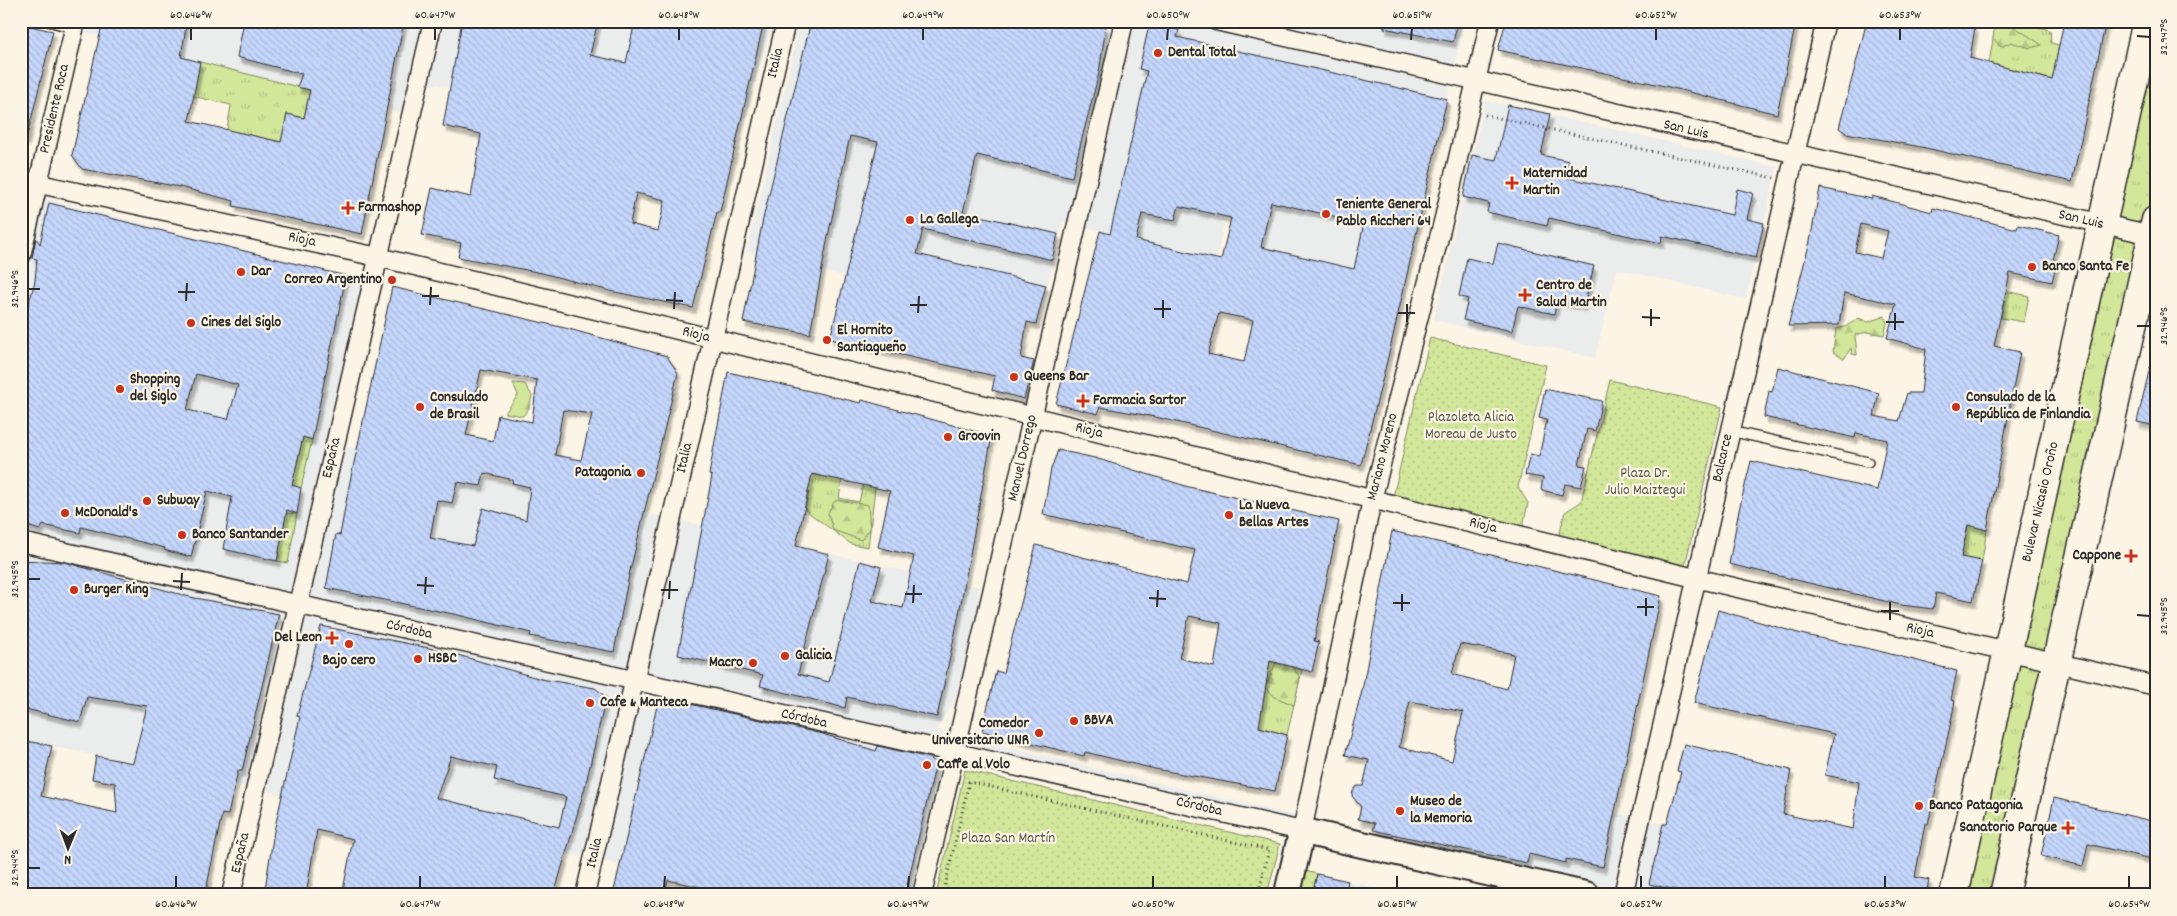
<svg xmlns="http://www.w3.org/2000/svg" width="2177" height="916" viewBox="0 0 2177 916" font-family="Dekko,sans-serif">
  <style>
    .built { fill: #ebecec }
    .grass { fill: url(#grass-tufts); stroke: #7f8963 }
    .forest { fill: url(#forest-firs); stroke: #7f8963 }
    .park { fill: url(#park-dots); stroke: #7f8963 }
    .building { fill: url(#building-back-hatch); stroke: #2b2b2b; fill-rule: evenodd; filter: url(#shadow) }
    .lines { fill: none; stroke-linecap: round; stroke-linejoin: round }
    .lane-casing { stroke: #2b2b2b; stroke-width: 12 }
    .street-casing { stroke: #2b2b2b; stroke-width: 21 }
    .secondary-casing { stroke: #2b2b2b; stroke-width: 29 }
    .primary-casing { stroke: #2b2b2b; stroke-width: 31 }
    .path { stroke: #2b2b2b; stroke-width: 3; stroke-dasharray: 1 4; stroke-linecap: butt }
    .lane { stroke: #fcf5e5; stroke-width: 9 }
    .street { stroke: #fcf5e5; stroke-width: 18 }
    .secondary { stroke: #fcf5e5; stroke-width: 25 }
    .primary { stroke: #fcf5e5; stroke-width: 28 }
    .ticks { fill: none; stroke: #2b2b2b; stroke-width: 2 }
    .poi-dot { fill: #c8321e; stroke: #fcf5e5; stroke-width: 2 }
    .labels { text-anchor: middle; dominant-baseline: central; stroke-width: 4.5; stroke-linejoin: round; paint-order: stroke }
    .poi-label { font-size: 15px; font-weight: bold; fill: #2b2b2b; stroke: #fcf5e5; text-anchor: start }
    .street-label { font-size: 15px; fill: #2b2b2b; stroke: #fcf5e5 }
    .park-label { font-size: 15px; fill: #555a47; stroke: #fcf5e5 }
    .neatline { fill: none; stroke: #2b2b2b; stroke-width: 2 }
    .ticks-label { font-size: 12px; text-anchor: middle; fill: #2b2b2b }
  </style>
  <defs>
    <pattern id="grass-tufts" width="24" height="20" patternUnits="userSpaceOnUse" patternTransform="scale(1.25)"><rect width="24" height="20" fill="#d3e79b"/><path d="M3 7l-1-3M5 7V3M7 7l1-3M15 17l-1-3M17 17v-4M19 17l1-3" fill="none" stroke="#b5c686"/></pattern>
    <pattern id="forest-firs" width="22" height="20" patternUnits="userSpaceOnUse" patternTransform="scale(1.25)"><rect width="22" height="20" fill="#d3e79b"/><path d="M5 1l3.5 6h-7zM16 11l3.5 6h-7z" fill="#b5c686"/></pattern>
    <pattern id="park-dots" width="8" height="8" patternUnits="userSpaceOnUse" patternTransform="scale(1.25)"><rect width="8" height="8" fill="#d3e79b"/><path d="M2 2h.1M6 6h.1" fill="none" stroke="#b5c686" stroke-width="1.8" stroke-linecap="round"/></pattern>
    <pattern id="building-back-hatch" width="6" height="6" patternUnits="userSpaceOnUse" patternTransform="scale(1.25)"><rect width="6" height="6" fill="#c4d6fc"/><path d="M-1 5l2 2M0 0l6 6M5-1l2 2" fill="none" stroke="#a9b8d8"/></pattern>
    <filter id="shadow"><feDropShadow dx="3" dy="5.5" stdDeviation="1" flood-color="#0004"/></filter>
  </defs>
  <rect width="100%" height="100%" fill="#fcf5e5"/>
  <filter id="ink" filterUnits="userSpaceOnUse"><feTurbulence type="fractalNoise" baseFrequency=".02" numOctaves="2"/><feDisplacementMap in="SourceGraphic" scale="10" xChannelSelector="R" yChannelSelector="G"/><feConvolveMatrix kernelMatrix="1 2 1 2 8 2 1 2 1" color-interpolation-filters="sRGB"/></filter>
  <g filter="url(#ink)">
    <g class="built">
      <polygon points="39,21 1465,21 1404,280 1226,239 1244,160 1293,165 1315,68 1264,57 1239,156 1216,259 1063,222 1038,324 747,252 797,36 770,32 735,152 419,81 399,113"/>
      <polygon points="1485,100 1777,167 1746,299 1617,269 1595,358 1434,320"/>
      <polygon points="21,192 383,285 335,444 979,587 976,661 937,730 1288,814 1434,844 1449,778 1929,880 1924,895 1525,895 955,753 922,895 766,895 21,740"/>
      <polygon points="1317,874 1407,895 1312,895"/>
    </g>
    <g class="grass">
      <polygon points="1996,21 2017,21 2050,30 2051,43 2059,45 2055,66 2085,74 2091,90 1989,63"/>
      <polygon points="2156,21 2156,220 2004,895 1954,895"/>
      <polygon points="200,62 310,90 304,118 287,114 281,142 227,130 231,105 192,96"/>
      <polygon points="2006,291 2029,296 2024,322 2001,318"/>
      <polygon points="303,436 312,440 301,488 292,485"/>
      <polygon points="810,474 842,480 839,498 859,502 863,485 875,488 868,547 851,544 805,510 809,492 771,485"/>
      <polygon points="286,513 297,514 288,563 277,561"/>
      <polygon points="1968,525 1987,530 1982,561 1961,557"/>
      <polygon points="1217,648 1302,670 1287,735 1259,727"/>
    </g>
    <g class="forest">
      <polygon points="1999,21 2007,22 2042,45 2030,48 2011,42 2001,47 1993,38 1995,26"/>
      <polygon points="1885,316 1887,324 1884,335 1867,332 1855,335 1857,355 1852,354 1851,348 1844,359 1833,352 1836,329 1845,327 1859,318 1868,322"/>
      <polygon points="513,383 525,384 532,396 529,408 523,416 505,413 518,395"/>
      <polygon points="838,500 868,505 870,529 861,540 833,530 828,513 834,502"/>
      <polygon points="1276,663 1293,667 1300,678 1294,705 1275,697 1265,687"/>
    </g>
    <g class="park">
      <polygon points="1430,338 1546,365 1518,487 1528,503 1523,527 1393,497"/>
      <polygon points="1610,380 1722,407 1685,566 1559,535 1565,512 1581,502"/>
      <polygon points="965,770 1280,844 1267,895 936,895"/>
      <polygon points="1305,871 1317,874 1312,895 1300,895"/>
    </g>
    <g class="building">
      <polygon points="103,21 187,21 181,57 200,62 189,121 281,142 287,114 304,118 310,90 297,87 302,74 237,57 244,21 404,21 362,234 233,206 234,201 180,187 82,169 72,155"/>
      <path d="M462,21H598L590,55L626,63L635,21H764L720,212H717L693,308L610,291L542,273L458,257L461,243L422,235L432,188L471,197L481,134L443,126ZM636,193L665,200L658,231L630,224Z"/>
      <polygon points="811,21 1083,21 1106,26 1099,73 1072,177 977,155 963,212 1058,234 1052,260 923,229 917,254 1046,285 1036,324 1027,322 1021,358 1034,361 1024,399 992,390 995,376 830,339 878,142 850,136 828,236 810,334 743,322 763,219"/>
      <polygon points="1384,21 1458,21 1453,42 1384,28"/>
      <polygon points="1506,21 1678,21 1679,25 1796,22 1777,114 1665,86 1498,50"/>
      <polygon points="1867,21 1947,21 1975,27 1970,58 2052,80 2064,21 2106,21 2072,182 1926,148 1846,133 1839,128"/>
      <polygon points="21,24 53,31 26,140 21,140"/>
      <path d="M1156,25L1179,30L1177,37L1447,99L1390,349L1361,465L1155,417L1100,407L1098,414L1056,404L1100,231L1110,234L1147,71L1139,69L1148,30ZM1271,202L1364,223L1354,269L1261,247ZM1179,206L1231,218L1221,260L1136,240L1142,214L1175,220ZM1219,313L1253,320L1244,362L1208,354Z"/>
      <polygon points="1508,105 1550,114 1541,155 1569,161 1565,177 1732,215 1737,189 1753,193 1747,219 1764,223 1756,258 1662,236 1661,243 1549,218 1547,226 1487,212 1489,203 1463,197 1472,155 1496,160"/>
      <path d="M1820,188L1872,199V196L1932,212L1933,208L2017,229L2018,225L2059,235L2053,260L2057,261L2052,282L2010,273L1994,346L2020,352L1987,530L1968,525L1961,557L1982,561L1973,601L1936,593L1933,609L1901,605L1729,564L1739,510L1751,461L1877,490L1887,440L1856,433L1855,438L1764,417L1769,391L1772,392L1778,367L1879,393L1874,416L1899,421L1907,393H1921L1926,349L1887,338L1896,304L1844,293L1839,325L1788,326L1810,241ZM1861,224L1888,231L1881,258L1855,252Z"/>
      <path d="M49,203L346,276L312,440L303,437L292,485L301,488L297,514L287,510L277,561L223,549L232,497L207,491L191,557L164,550L165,548L81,527L80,533L43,525L40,530L21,524V331L35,281L37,259L32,258L36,238L40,244ZM196,374L238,385L228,419L187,410Z"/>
      <polygon points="1498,243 1594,266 1584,306 1557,300 1554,314 1518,306 1512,331 1463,320 1468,299 1459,296 1467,258 1493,264"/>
      <path d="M392,287L569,329L667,356L678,373L629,575L614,652L530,636L531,633L458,615L326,588L336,534L340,535L349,486ZM481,370L537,380L532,422L498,415L493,441L466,435ZM563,410L592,414L581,460L555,455ZM484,473L513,480L512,483L530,487L526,520L483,508L473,546L430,538L437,500L452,503L457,482L481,486Z"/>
      <polygon points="2150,367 2156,367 2156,426 2137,422"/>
      <path d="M728,372L861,403L862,400L992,436L958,619L937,717L847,697L845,708L760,686L763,675L678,655L712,476L709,475L714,446ZM812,474L890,491L878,547L914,556L903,608L872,601L881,567L860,561L829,682L798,674L829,554L796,546Z"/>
      <polygon points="1545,389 1602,401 1595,431 1587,429 1579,465 1586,466 1581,487 1565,484 1562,495 1541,490 1543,478 1525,475 1530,454 1539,456 1547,420 1539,418"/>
      <path d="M1058,450L1095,458L1189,487L1339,521L1314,641L1319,642L1312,672L1270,661L1259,727L1287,735L1275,791L1155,769L1085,752L1084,756L982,731L996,671L1003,673L1036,545L1187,584L1195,550L1043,514L1051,469ZM1189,616L1221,623L1214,667L1179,658Z"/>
      <path d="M1392,531L1661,596L1603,867L1566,859V863L1529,854L1527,863L1373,830L1375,823L1358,819L1361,807L1352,796L1353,791L1357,786H1363L1369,760L1345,755L1362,691ZM1460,644L1514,654L1507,689L1452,674ZM1410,701L1463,712L1452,761L1399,747Z"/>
      <polygon points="21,560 64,562 190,597 279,614 242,771 238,771 228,815 222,814 205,895 21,895 21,740 52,746 41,796 117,813 115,783 92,779 96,756 133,763 147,706 87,697 80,722 21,708"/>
      <polygon points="1718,610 1805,635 1875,650 1957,671 1951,700 1955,701 1949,731 1928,824 1925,824 1915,877 1929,880 1926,895 1699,895 1649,884 1663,824 1667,824 1681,772 1677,771 1684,744 1791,770 1783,814 1853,829 1859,782 1825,775 1834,734 1694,703"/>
      <path d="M321,626L444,651L541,679L595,688L606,697L585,787L554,895H463L451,892L450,895H342L353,839L317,830L306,895H264L274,831L300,717L297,716ZM451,756L497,767L494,780L566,797L559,827L436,798Z"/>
      <polygon points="659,697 823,734 876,751 878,746 930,758 936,763 905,895 736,895 668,880 664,895 613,895"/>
      <polygon points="2054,798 2156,822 2156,860 2088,844 2083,866 2041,856"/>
      <polygon points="1317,874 1348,881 1345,895 1312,895"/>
    </g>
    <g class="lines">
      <g class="lane-casing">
        <g id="lane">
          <polyline points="48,21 74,28"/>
          <polyline points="1730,431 1868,462"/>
        </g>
      </g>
      <g class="street-casing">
        <g id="street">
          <polyline points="1216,21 2156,236"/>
          <polyline points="21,180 378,257 1695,578 2156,686"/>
          <polyline points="21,256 76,21"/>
          <polyline points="21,542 1302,831 1372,500 1444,218 1490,21"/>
          <polyline points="231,895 433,21"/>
          <polyline points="585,895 786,21"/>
          <polyline points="922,895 1124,21"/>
          <polyline points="1623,895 1826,21"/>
        </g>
      </g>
      <g class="secondary-casing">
        <polyline id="secondary" points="1287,895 1302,831 1587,895"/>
      </g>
      <g class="primary-casing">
        <g id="primary">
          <polyline points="1954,895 2147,21"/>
          <polyline points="2004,895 2156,220"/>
        </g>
      </g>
      <g class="path">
        <polyline points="1485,115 1774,178"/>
        <polyline points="943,895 969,782 1269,850 1258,895"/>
      </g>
      <use href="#lane" class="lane"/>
      <use href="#street" class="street"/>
      <use href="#secondary" class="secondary"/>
      <use href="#primary" class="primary"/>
    </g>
  </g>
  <path class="ticks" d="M2137,36L2150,37M191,40V28M435,40V28M679,40V28M923,40V28M1167,40L1168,28M1411,40L1412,28M1656,40V28M1900,40V28M28,289H40M178,292H195M422,296H439M666,300L683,301M186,301L187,283M430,305L431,287M910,305H927M674,309L675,292M1154,309H1171M918,313L919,296M1398,313H1415M1642,317L1660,318M1163,318V300M1407,322V304M1886,322H1904M1651,326V309M2137,326H2150M1895,330V313M28,579H40M173,581L190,582M417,585L434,586M181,590L182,573M661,590H678M425,594L426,577M905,594H922M1149,598L1166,599M669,599L670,581M913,603L914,585M1393,603H1410M1157,607L1158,590M1637,607H1654M1402,611V594M1881,611H1899M2137,615L2150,616M1646,616V598M1890,620V602M28,868H40M176,888V876M420,888V876M664,888L665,876M908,888L909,876M1153,888V876M1397,888V876M1641,888V876M1885,888V876M2129,888V876"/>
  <g class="poi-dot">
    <circle cx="1158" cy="53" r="5"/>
    <path d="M1509.5 175.5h5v5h5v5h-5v5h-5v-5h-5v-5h5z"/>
    <path d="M345.5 200.5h5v5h5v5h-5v5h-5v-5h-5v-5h5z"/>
    <circle cx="1326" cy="214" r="5"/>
    <circle cx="910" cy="220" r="5"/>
    <circle cx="2032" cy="267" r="5"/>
    <circle cx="241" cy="272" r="5"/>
    <circle cx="392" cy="280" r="5"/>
    <path d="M1522.5 287.5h5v5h5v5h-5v5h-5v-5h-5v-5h5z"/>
    <circle cx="191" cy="323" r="5"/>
    <circle cx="827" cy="340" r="5"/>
    <circle cx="1014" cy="377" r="5"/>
    <circle cx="120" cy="389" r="5"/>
    <path d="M1080.5 393.5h5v5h5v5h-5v5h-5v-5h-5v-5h5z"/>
    <circle cx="420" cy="407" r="5"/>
    <circle cx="1956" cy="407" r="5"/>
    <circle cx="948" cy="437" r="5"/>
    <circle cx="641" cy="473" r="5"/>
    <circle cx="147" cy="501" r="5"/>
    <circle cx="65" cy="513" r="5"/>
    <circle cx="1229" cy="515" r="5"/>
    <circle cx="182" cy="535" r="5"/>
    <path d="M2128.5 548.5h5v5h5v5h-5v5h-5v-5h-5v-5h5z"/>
    <circle cx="74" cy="590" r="5"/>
    <path d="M329.5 630.5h5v5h5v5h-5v5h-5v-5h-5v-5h5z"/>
    <circle cx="349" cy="644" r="5"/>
    <circle cx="785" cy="656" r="5"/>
    <circle cx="418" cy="659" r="5"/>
    <circle cx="753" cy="663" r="5"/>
    <circle cx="590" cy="703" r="5"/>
    <circle cx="1074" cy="721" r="5"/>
    <circle cx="1039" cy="733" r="5"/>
    <circle cx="927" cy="765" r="5"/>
    <circle cx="1919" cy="806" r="5"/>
    <circle cx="1400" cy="811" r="5"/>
    <path d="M2065.5 820.5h5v5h5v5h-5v5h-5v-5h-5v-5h5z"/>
  </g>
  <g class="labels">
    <g class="poi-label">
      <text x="1168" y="53">Dental Total</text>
      <text x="1523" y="174">Maternidad<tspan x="1523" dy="17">Martin</tspan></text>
      <text x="1336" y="205">Teniente General<tspan x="1336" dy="17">Pablo Riccheri 64</tspan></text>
      <text x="358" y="208">Farmashop</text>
      <text x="920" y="220">La Gallega</text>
      <text x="2042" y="267">Banco Santa Fe</text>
      <text x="251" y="272">Dar</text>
      <text x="382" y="280" text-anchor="end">Correo Argentino</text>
      <text x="1536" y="286">Centro de<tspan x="1536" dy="17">Salud Martin</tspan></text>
      <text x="201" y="323">Cines del Siglo</text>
      <text x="837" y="331">El Hornito<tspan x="837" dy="17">Santiagueño</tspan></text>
      <text x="1024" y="377">Queens Bar</text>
      <text x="130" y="380">Shopping<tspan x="130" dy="17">del Siglo</tspan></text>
      <text x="430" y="398">Consulado<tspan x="430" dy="17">de Brasil</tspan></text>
      <text x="1966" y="398">Consulado de la<tspan x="1966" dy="17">República de Finlandia</tspan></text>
      <text x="1093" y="401">Farmacia Sartor</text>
      <text x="958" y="437">Groovin</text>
      <text x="631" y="473" text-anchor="end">Patagonia</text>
      <text x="157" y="501">Subway</text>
      <text x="1239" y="506">La Nueva<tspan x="1239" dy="17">Bellas Artes</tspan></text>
      <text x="75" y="513">McDonald's</text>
      <text x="192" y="535">Banco Santander</text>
      <text x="2121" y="556" text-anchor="end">Cappone</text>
      <text x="84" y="590">Burger King</text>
      <text x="322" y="638" text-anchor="end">Del Leon</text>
      <text x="795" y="656">Galicia</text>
      <text x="428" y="659">HSBC</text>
      <text x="349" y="661" text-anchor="middle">Bajo cero</text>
      <text x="743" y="663" text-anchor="end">Macro</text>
      <text x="600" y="703">Cafe &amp; Manteca</text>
      <text x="1084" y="721">BBVA</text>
      <text x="1029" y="724" text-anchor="end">Comedor<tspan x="1029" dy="17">Universitario UNR</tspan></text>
      <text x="937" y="765">Caffe al Volo</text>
      <text x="1410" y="802">Museo de<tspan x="1410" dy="17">la Memoria</tspan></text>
      <text x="1929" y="806">Banco Patagonia</text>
      <text x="2057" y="828" text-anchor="end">Sanatorio Parque</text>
    </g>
    <g class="street-label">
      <text transform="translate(776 63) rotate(-77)">Italia</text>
      <text transform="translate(55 109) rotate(-77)">Presidente Roca</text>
      <text transform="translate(1686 130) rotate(13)">San Luis</text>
      <text transform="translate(2081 220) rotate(13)">San Luis</text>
      <text transform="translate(302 240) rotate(12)">Rioja</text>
      <text transform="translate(696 335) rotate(14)">Rioja</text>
      <text transform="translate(1089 431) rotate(14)">Rioja</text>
      <text transform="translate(1383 457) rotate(-76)">Mariano Moreno</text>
      <text transform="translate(332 458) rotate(-77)">España</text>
      <text transform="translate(685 458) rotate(-77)">Italia</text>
      <text transform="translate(1023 458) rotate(-77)">Manuel Dorrego</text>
      <text transform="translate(1723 458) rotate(-77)">Balcarce</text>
      <text transform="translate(2041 502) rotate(-77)">Bulevar Nicasio Oroño</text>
      <text transform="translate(1483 526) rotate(14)">Rioja</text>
      <text transform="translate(409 630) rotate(13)">Córdoba</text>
      <text transform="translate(1920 631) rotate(13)">Rioja</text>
      <text transform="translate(804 719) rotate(13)">Córdoba</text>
      <text transform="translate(1199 807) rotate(13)">Córdoba</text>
      <text transform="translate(241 853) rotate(-77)">España</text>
      <text transform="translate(595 853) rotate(-77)">Italia</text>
    </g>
    <g class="park-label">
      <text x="1471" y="418">Plazoleta Alicia<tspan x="1471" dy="17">Moreau de Justo</tspan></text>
      <text x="1645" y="474">Plaza Dr.<tspan x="1645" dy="17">Julio Maiztegui</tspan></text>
      <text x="1008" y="839">Plaza San Martín</text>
    </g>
  </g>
  <rect width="2177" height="916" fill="none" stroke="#fcf5e5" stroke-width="55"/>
  <g transform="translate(68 848) rotate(181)" stroke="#fcf5e5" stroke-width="4" paint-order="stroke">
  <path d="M0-4L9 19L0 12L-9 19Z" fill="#2b2b2b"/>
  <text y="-8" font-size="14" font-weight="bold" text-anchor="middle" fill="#2b2b2b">N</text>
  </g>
  <rect x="28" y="28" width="2122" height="860" class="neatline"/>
  <g class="ticks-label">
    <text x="191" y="18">60.646°W</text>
    <text x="435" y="18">60.647°W</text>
    <text x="679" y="18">60.648°W</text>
    <text x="923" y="18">60.649°W</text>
    <text x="1168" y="18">60.650°W</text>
    <text x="1412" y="18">60.651°W</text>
    <text x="1656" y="18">60.652°W</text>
    <text x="1900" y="18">60.653°W</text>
    <text transform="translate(2163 37) rotate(-90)" y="4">32.947°S</text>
    <text transform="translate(14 289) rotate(-90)" y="4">32.946°S</text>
    <text transform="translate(2163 326) rotate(-90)" y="4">32.946°S</text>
    <text transform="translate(14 579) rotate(-90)" y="4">32.945°S</text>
    <text transform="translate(2163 616) rotate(-90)" y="4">32.945°S</text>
    <text transform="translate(14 868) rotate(-90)" y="4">32.944°S</text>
    <text x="176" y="907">60.646°W</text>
    <text x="420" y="907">60.647°W</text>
    <text x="664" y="907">60.648°W</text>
    <text x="908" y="907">60.649°W</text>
    <text x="1153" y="907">60.650°W</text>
    <text x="1397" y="907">60.651°W</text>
    <text x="1641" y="907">60.652°W</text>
    <text x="1885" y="907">60.653°W</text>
    <text x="2129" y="907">60.654°W</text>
  </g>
</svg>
